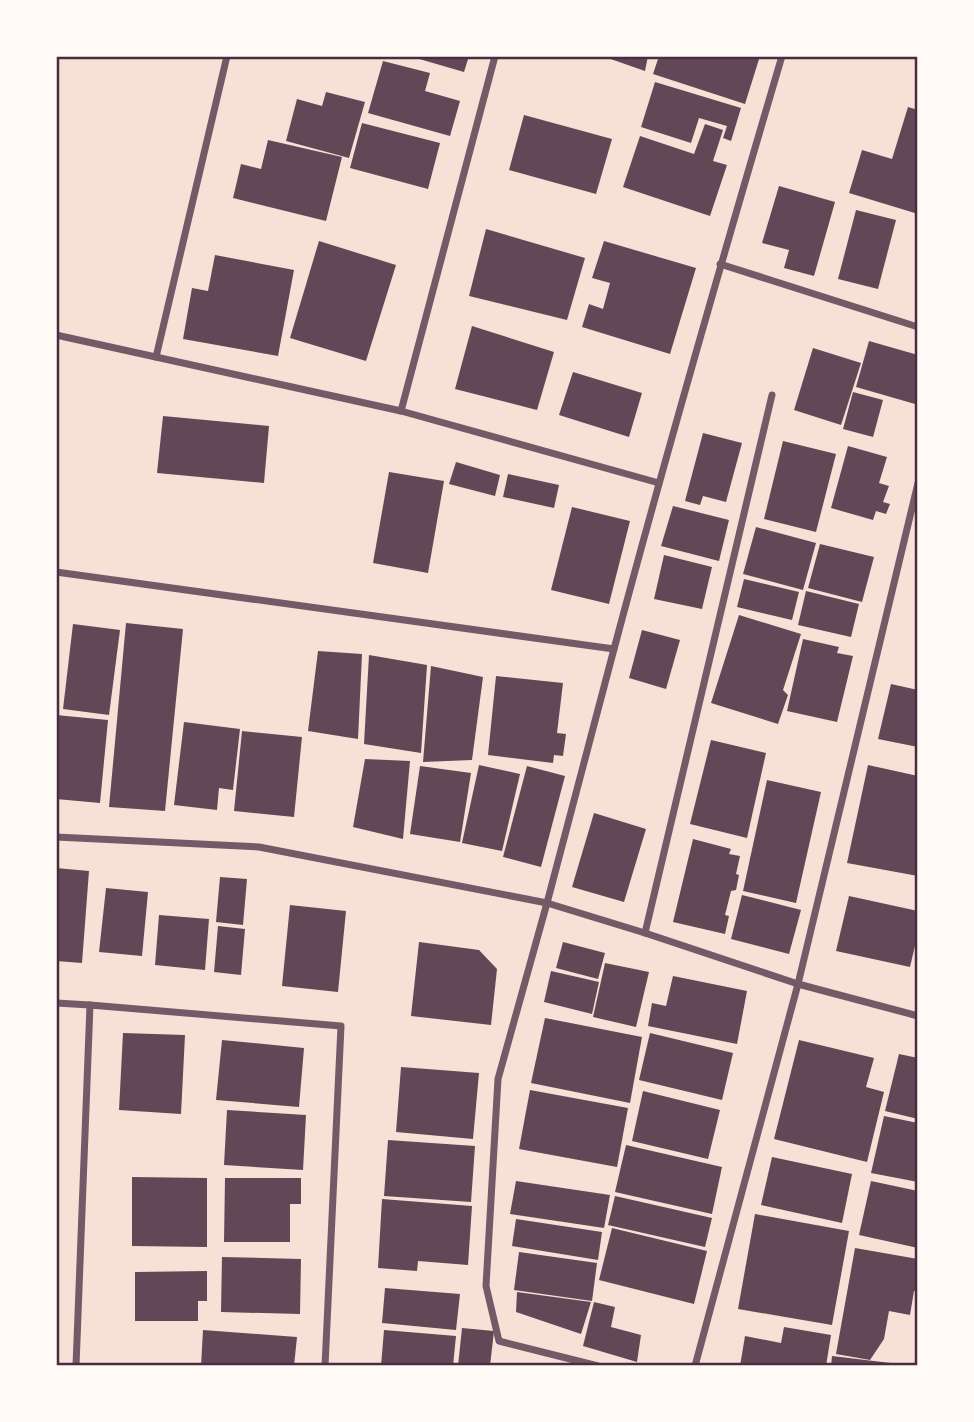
<svg xmlns="http://www.w3.org/2000/svg" width="974" height="1422" viewBox="0 0 974 1422" font-family="Montserrat,sans-serif">
  <style>
    .building { fill: #644757 }
    .lines { fill: none; stroke-linecap: round; stroke-linejoin: round }
    .minor { stroke: #755966; stroke-width: 7 }
    .neatline { fill: none; stroke: #4a2c40; stroke-width: 2.5 }
  </style>
  <rect width="100%" height="100%" fill="#f7e1d7"/>
  <g class="building">
    <polygon points="409,56 469,56 464,72"/>
    <polygon points="602,56 648,56 645,71"/>
    <polygon points="659,56 760,56 745,104 653,74"/>
    <polygon points="383,61 430,73 425,91 460,101 450,136 368,113"/>
    <polygon points="655,82 741,108 731,141 723,138 727,126 699,118 691,143 641,127"/>
    <polygon points="326,92 365,102 349,158 286,141 297,99 322,106"/>
    <polygon points="908,107 918,110 918,214 849,193 862,150 892,159"/>
    <polygon points="524,115 612,139 596,194 509,170"/>
    <polygon points="362,123 440,143 428,189 350,168"/>
    <polygon points="705,124 723,130 713,161 727,165 710,216 623,187 640,136 694,154"/>
    <polygon points="268,140 342,157 326,221 233,198 241,164 261,169"/>
    <polygon points="779,186 835,202 814,276 784,268 789,250 762,243"/>
    <polygon points="856,210 896,220 878,289 838,279"/>
    <polygon points="486,229 585,258 567,320 469,296"/>
    <polygon points="319,241 396,265 366,361 290,338"/>
    <polygon points="604,241 696,268 670,354 582,327 589,304 603,309 610,283 592,278"/>
    <polygon points="215,255 294,270 278,356 183,339 192,288 208,291"/>
    <polygon points="472,326 554,352 537,410 455,389"/>
    <polygon points="869,341 918,355 918,393 915,404 856,387"/>
    <polygon points="813,348 861,363 841,425 794,410"/>
    <polygon points="573,372 642,393 629,437 559,415"/>
    <polygon points="853,392 883,400 873,437 843,429"/>
    <polygon points="163,416 269,426 264,483 157,473"/>
    <polygon points="703,433 742,443 726,502 703,496 700,505 685,501"/>
    <polygon points="783,441 836,454 816,532 764,519"/>
    <polygon points="848,446 887,457 879,483 889,486 883,502 890,504 886,514 876,511 873,520 831,508"/>
    <polygon points="456,462 500,475 495,496 449,484"/>
    <polygon points="389,472 444,481 428,573 373,563"/>
    <polygon points="508,474 559,485 554,508 503,497"/>
    <polygon points="673,506 729,520 719,561 661,546"/>
    <polygon points="572,507 630,521 609,604 551,590"/>
    <polygon points="756,527 816,543 803,590 743,574"/>
    <polygon points="820,544 874,557 862,602 808,588"/>
    <polygon points="664,555 712,567 702,609 654,599"/>
    <polygon points="744,579 799,592 792,620 737,607"/>
    <polygon points="806,591 859,604 851,637 798,625"/>
    <polygon points="739,615 801,634 783,690 788,695 778,724 711,703"/>
    <polygon points="126,623 183,629 165,811 109,807"/>
    <polygon points="73,624 120,630 109,715 63,709"/>
    <polygon points="642,630 680,640 666,689 629,678"/>
    <polygon points="803,639 839,647 837,653 853,656 837,722 787,711"/>
    <polygon points="318,651 362,654 358,739 308,731"/>
    <polygon points="369,655 427,665 421,753 364,744"/>
    <polygon points="431,666 483,677 472,760 423,762"/>
    <polygon points="496,676 563,683 557,733 566,734 563,756 554,755 553,763 488,755"/>
    <polygon points="891,684 918,690 918,747 878,739"/>
    <polygon points="56,715 108,720 100,803 56,799"/>
    <polygon points="184,722 240,729 233,790 219,788 217,810 174,805"/>
    <polygon points="242,731 302,737 294,817 234,811"/>
    <polygon points="711,740 766,753 747,838 690,824"/>
    <polygon points="365,759 410,761 403,839 353,827"/>
    <polygon points="479,765 520,774 502,851 462,843"/>
    <polygon points="868,765 918,776 918,876 847,863"/>
    <polygon points="420,766 471,773 460,842 410,834"/>
    <polygon points="527,766 565,776 541,867 503,857"/>
    <polygon points="767,780 821,792 796,903 743,891"/>
    <polygon points="594,813 646,829 624,902 572,887"/>
    <polygon points="693,839 731,849 729,854 740,856 736,874 739,875 736,890 731,891 725,915 729,916 725,934 673,922"/>
    <polygon points="56,868 89,871 82,963 56,961"/>
    <polygon points="220,877 247,879 243,925 216,922"/>
    <polygon points="106,888 148,892 142,956 99,952"/>
    <polygon points="742,895 801,910 789,954 731,939"/>
    <polygon points="849,896 918,911 918,933 910,967 836,951"/>
    <polygon points="290,905 346,911 338,992 282,986"/>
    <polygon points="159,915 209,919 205,970 155,965"/>
    <polygon points="218,926 245,929 241,975 214,972"/>
    <polygon points="419,942 479,950 497,969 491,1025 411,1016"/>
    <polygon points="563,942 605,953 598,979 556,968"/>
    <polygon points="605,963 649,972 636,1027 593,1017"/>
    <polygon points="551,971 599,982 592,1014 544,1002"/>
    <polygon points="673,976 747,991 737,1044 648,1026 652,1003 666,1006"/>
    <polygon points="545,1018 642,1037 630,1103 531,1083"/>
    <polygon points="123,1033 185,1035 181,1114 119,1110"/>
    <polygon points="650,1033 733,1053 722,1100 639,1080"/>
    <polygon points="222,1040 304,1048 299,1107 216,1100"/>
    <polygon points="799,1040 874,1058 866,1087 884,1092 867,1162 774,1139"/>
    <polygon points="899,1054 918,1058 918,1119 885,1111"/>
    <polygon points="401,1067 479,1073 473,1139 396,1132"/>
    <polygon points="530,1090 628,1108 617,1167 519,1149"/>
    <polygon points="643,1091 720,1110 708,1159 632,1141"/>
    <polygon points="227,1110 306,1115 303,1170 224,1165"/>
    <polygon points="884,1116 918,1123 918,1182 871,1173"/>
    <polygon points="388,1140 475,1146 471,1202 384,1196"/>
    <polygon points="626,1145 722,1167 712,1214 615,1192"/>
    <polygon points="772,1157 852,1174 842,1223 761,1205"/>
    <polygon points="132,1177 207,1178 207,1247 132,1246"/>
    <polygon points="225,1178 301,1178 301,1204 290,1204 290,1242 224,1242"/>
    <polygon points="516,1181 610,1195 604,1228 510,1214"/>
    <polygon points="871,1181 918,1191 918,1248 859,1235"/>
    <polygon points="615,1196 712,1218 705,1247 608,1225"/>
    <polygon points="382,1199 472,1206 468,1265 418,1261 417,1271 378,1268"/>
    <polygon points="755,1214 849,1231 832,1325 738,1309"/>
    <polygon points="516,1219 602,1232 598,1260 512,1246"/>
    <polygon points="612,1228 707,1251 694,1304 599,1280"/>
    <polygon points="855,1248 918,1259 918,1291 914,1291 910,1315 889,1311 884,1339 870,1360 836,1354"/>
    <polygon points="519,1252 597,1263 592,1301 514,1290"/>
    <polygon points="222,1257 301,1259 300,1314 221,1312"/>
    <polygon points="207,1271 207,1301 198,1301 198,1321 135,1321 135,1272"/>
    <polygon points="385,1288 460,1294 456,1330 382,1323"/>
    <polygon points="517,1292 591,1302 581,1334 516,1312"/>
    <polygon points="594,1302 615,1307 611,1327 641,1335 637,1362 583,1346"/>
    <polygon points="784,1327 831,1335 826,1366 740,1366 745,1336 781,1343"/>
    <polygon points="462,1328 494,1331 490,1366 458,1366"/>
    <polygon points="203,1330 297,1337 294,1366 201,1366"/>
    <polygon points="384,1330 456,1336 453,1366 381,1366"/>
    <polygon points="832,1356 899,1364 899,1366 831,1366"/>
  </g>
  <g class="lines">
    <g class="minor">
      <polyline points="720,264 918,327"/>
      <polyline points="56,335 401,411 659,483"/>
      <polyline points="156,357 227,56"/>
      <polyline points="401,411 495,56"/>
      <polyline points="56,572 614,649 547,903 498,1079 486,1286 499,1341 598,1366"/>
      <path d="M614,649C667,450 724,253 782,56"/>
      <polyline points="56,837 259,847 547,903 645,933 798,984 918,1016"/>
      <polyline points="645,933 772,395"/>
      <polyline points="56,1003 90,1005"/>
      <polyline points="76,1366 90,1005 341,1026 325,1366"/>
      <polyline points="695,1366 798,984 918,483"/>
    </g>
  </g>
  <rect width="974" height="1422" fill="none" stroke="#fffaf5" stroke-width="116"/>
  <rect x="58" y="58" width="858" height="1306" class="neatline"/>
</svg>
